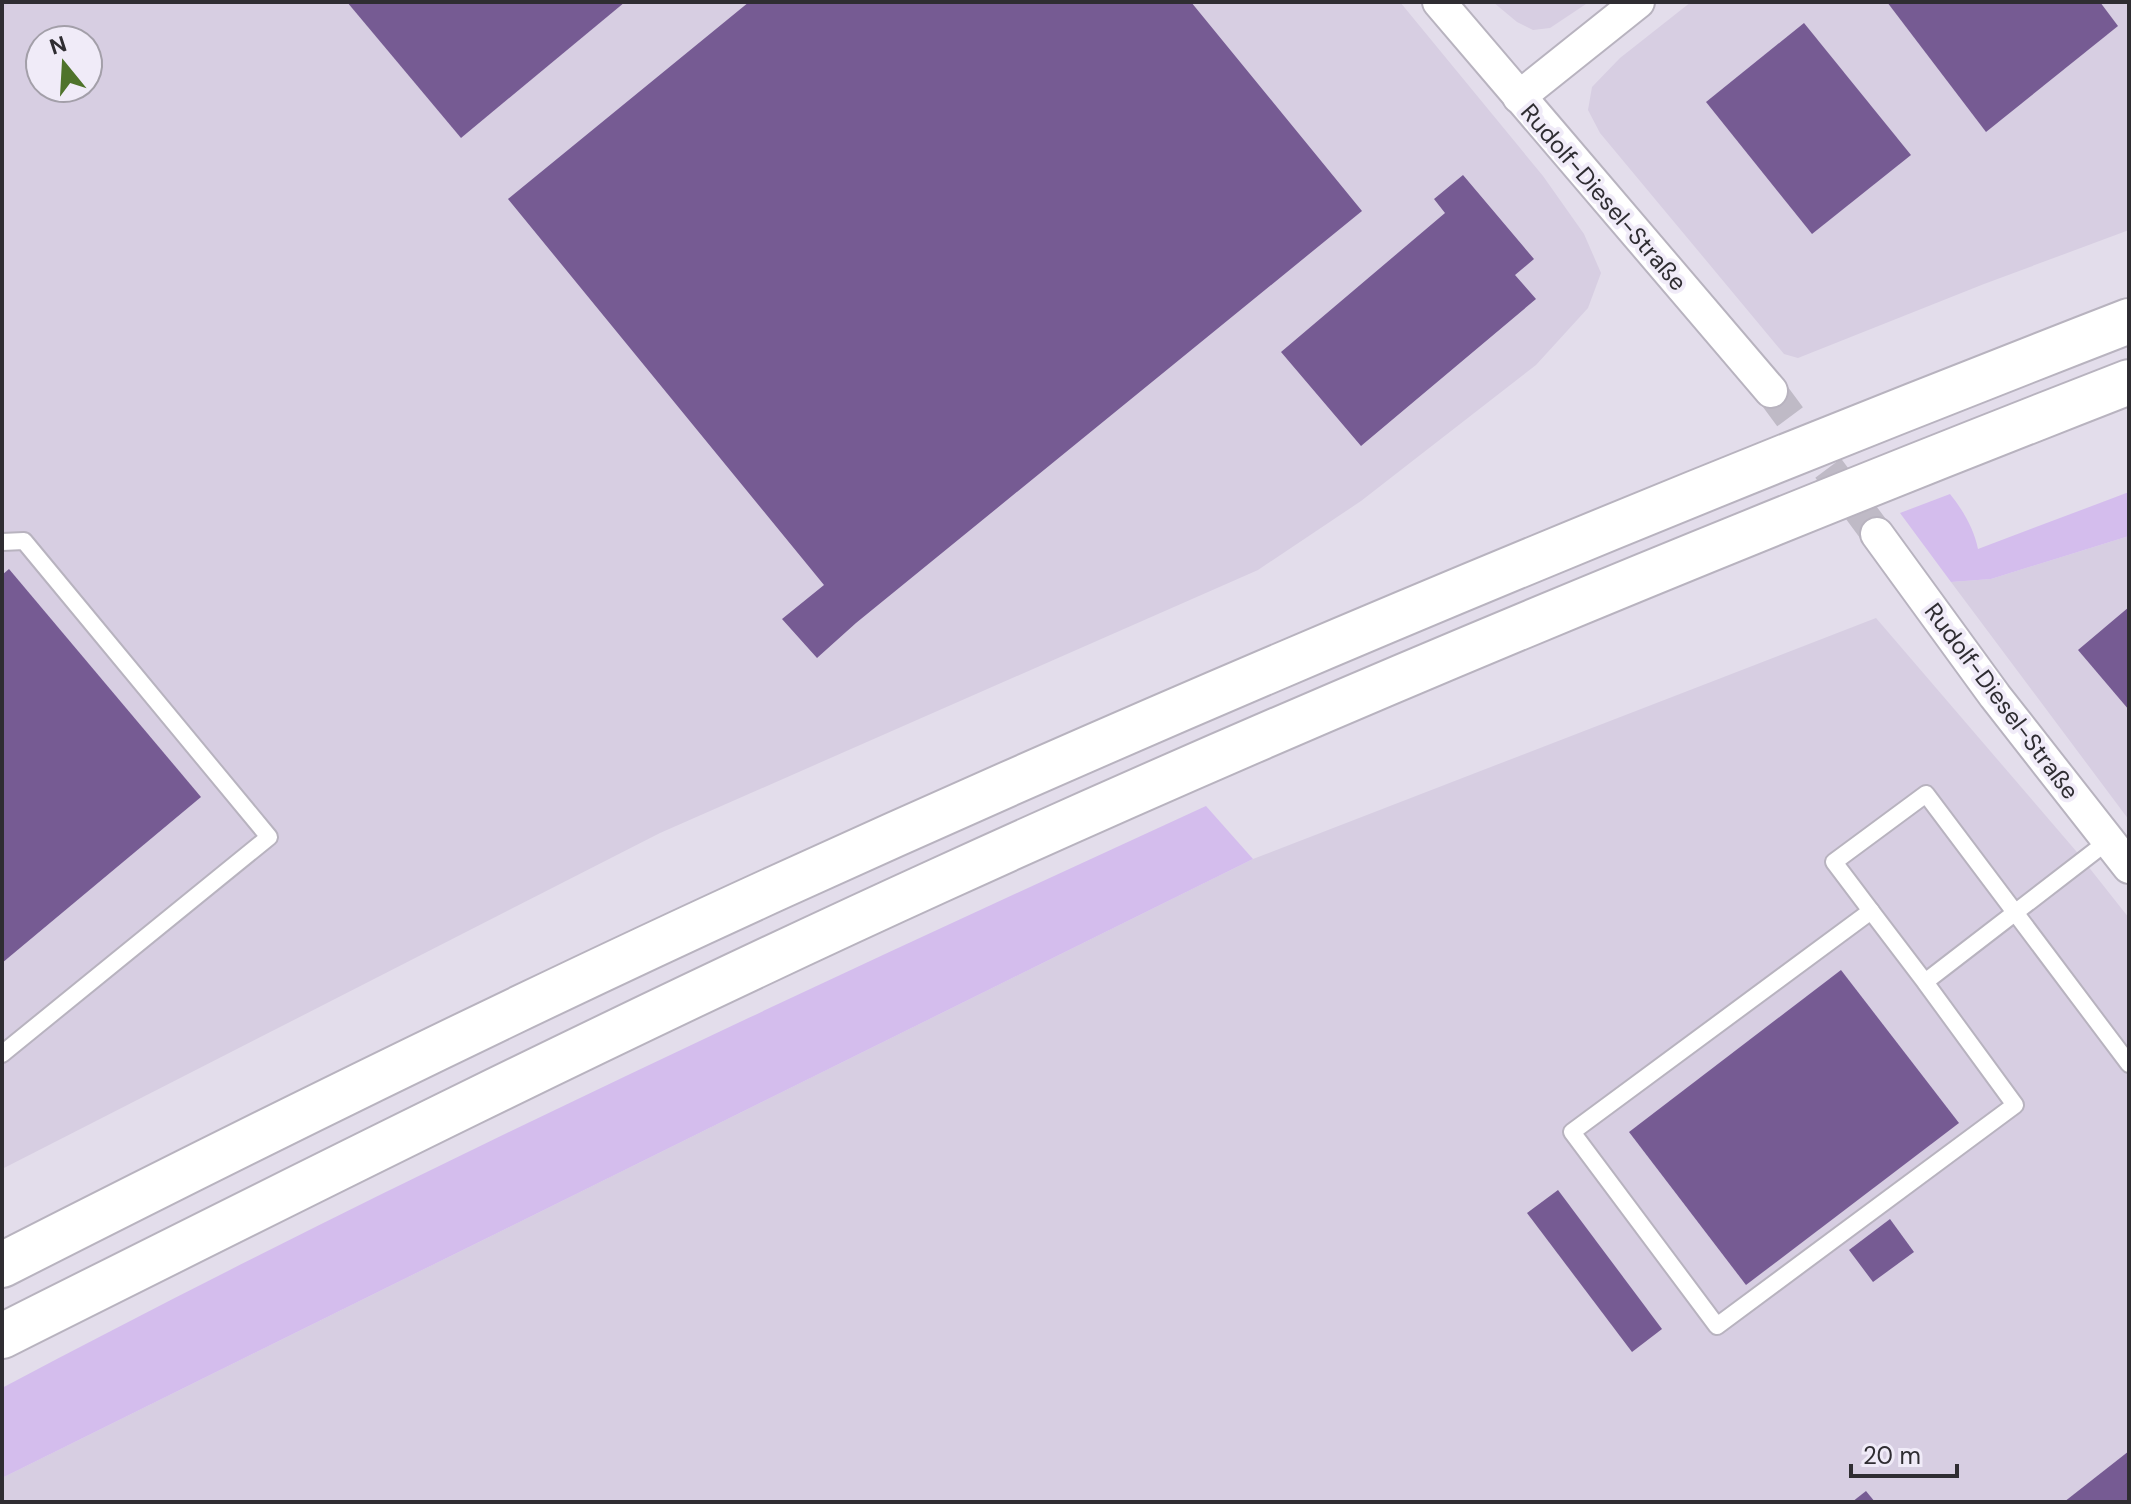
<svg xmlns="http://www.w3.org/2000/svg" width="2131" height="1504" viewBox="0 0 2131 1504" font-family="'DM Sans',sans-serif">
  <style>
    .built { fill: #d7cee2; fill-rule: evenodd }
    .green { fill: #d4bded }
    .building { fill: #765b93 }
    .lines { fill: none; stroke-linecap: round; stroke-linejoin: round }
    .street-tunnel { stroke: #bfbac6; stroke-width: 32; stroke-dasharray: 32 16; stroke-linecap: butt }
    .lane-casing { stroke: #b8b3bf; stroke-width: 20 }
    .street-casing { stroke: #b8b3bf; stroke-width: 36 }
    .highway-casing { stroke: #b8b3bf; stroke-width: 48 }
    .lane { stroke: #fff; stroke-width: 16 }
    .street { stroke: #fff; stroke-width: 32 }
    .highway { stroke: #fff; stroke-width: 44 }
    .labels { text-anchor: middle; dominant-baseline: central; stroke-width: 8; stroke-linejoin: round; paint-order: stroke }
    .street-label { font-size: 24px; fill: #2f2d32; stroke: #f0ebf8 }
  </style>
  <rect width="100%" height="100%" fill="#e3ddeb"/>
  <g class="built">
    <path d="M2,2H1400L1543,176L1584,234L1601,273L1588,308L1536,365L1361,501L1258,570L660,833L2,1169ZM40,40H88V88H40Z"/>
    <polygon points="1493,2 1589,2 1550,28 1533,30 1517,22"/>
    <polygon points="1691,2 2129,2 2129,230 1984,284 1798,358 1784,354 1600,133 1588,110 1592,87 1620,58"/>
    <polygon points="2129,536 2129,820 1951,582 1991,579"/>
    <polygon points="1876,618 2076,851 2129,918 2129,1502 2,1502 2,1478 1253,859"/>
  </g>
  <g class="green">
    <path d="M2129,492V536L1991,579L1951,582L1900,513L1950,494C1963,510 1974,529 1978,549Z"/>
    <path d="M1206,806L1253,859L2,1478V1388C396,1179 801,992 1206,806Z"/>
  </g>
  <g class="building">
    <polygon points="347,2 625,2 461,138"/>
    <polygon points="749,2 1191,2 1362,211 856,623 817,658 782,619 824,585 508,199"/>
    <polygon points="1887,2 2100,2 2118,26 1986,132"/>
    <polygon points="1804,23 1911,155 1812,234 1706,102"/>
    <polygon points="1463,175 1534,259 1515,275 1536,299 1361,446 1281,352 1445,213 1434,199"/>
    <polygon points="9,569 201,797 2,963 2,575"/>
    <polygon points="2129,607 2129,710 2078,650"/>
    <polygon points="1841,970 1959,1123 1746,1285 1629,1132"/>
    <polygon points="1558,1190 1662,1329 1632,1352 1527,1213"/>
    <polygon points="1890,1219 1914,1252 1873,1282 1849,1250"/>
    <polygon points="2129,1451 2129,1502 2064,1502"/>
    <polygon points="1866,1491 1875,1502 1852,1502"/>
  </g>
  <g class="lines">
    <polyline class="street-tunnel" points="1771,391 1877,534"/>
    <g class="lane-casing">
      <g id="lane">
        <polyline points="2,542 24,541 269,837 2,1054"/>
        <polyline points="1871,911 1834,862 1926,794 2129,1064"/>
        <polyline points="1925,982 2015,1105 1717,1326 1572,1132 1871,911 1925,982 2108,841"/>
      </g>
    </g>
    <g class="street-casing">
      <g id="street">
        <polyline points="1439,2 1771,391"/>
        <polyline points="1519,97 1638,2"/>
        <polyline points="1877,534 1995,696 2129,867"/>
      </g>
    </g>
    <g class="highway-casing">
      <g id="highway">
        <path d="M2,1265C259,1134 518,1006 781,886C1224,684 1675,497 2129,321"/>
        <path d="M2,1336C313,1180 624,1024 940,880C1331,701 1729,538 2129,382"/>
      </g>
    </g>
    <use href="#lane" class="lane"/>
    <use href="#street" class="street"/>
    <use href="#highway" class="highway"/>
  </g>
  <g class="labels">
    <g class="street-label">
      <text transform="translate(1604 197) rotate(49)">Rudolf-Diesel-Straße</text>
      <text transform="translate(2002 701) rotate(53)">Rudolf-Diesel-Straße</text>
    </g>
  </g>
  <rect width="2131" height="1504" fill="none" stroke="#2f2d32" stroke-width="8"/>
  <g transform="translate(64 64) rotate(342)"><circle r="38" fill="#f0ebf8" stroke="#a39fa9" stroke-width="2"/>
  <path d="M0-6L14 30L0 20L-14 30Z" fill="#4f732b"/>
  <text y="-12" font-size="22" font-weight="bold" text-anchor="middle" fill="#2f2d32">N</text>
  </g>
  <path d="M1851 1464v12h106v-12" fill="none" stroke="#2f2d32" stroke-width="4"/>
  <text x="1863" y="1464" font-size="24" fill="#2f2d32" stroke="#f0ebf8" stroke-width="6" paint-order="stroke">20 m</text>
</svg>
